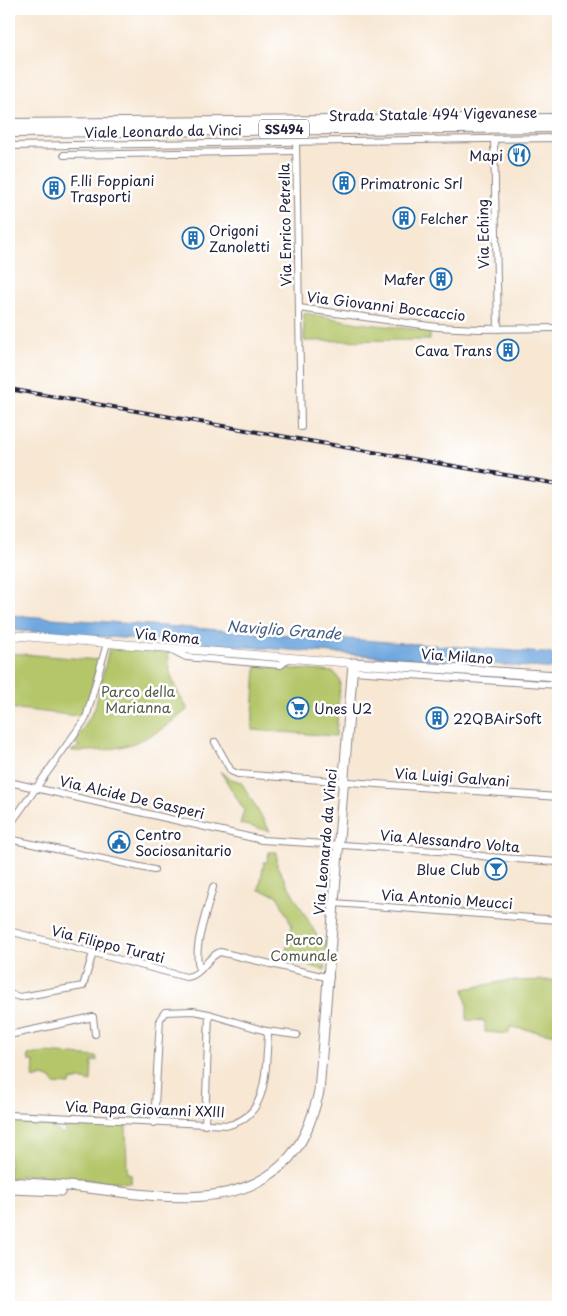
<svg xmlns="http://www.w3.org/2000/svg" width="567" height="1316" viewBox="0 0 567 1316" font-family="'Playpen Sans',sans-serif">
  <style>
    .green { fill: #b4c669; stroke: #6b7452 }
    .water { fill: #6fa7de; stroke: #48648c }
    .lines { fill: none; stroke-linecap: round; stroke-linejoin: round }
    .minor-casing { stroke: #8c8487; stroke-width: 8 }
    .tertiary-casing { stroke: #8c8487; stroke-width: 9 }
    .secondary-casing { stroke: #8c8487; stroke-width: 11 }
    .primary-casing { stroke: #8c8487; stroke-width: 12 }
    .minor { stroke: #fff; stroke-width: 6 }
    .tertiary { stroke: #fff; stroke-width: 8 }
    .secondary { stroke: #fff; stroke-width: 9 }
    .primary { stroke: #fff; stroke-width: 10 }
    .rail-casing { stroke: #22223b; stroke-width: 4 }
    .rail { stroke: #fff; stroke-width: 2; stroke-dasharray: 5.5; stroke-linecap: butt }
    .labels { text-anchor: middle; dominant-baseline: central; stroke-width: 5; stroke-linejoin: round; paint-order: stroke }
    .shield { fill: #fff; stroke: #646476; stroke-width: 1 }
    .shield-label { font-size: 12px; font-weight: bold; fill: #22223b }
    .street-label { font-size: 14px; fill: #22223b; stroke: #fff }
    .poi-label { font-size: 14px; fill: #22223b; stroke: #fff; text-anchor: start }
    .park-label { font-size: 14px; fill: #555b4b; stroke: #fff }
    .water-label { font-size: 15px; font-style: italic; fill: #455e84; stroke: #fff }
  </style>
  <rect width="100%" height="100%" fill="#fff"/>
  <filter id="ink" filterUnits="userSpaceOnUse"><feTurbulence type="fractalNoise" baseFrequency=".02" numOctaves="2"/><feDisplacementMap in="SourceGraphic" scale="10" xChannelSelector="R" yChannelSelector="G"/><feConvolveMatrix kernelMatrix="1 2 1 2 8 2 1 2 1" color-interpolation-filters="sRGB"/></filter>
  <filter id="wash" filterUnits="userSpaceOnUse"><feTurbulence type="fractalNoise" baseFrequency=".0096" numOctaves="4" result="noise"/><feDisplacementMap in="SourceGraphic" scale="20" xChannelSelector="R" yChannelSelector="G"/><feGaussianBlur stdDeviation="1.12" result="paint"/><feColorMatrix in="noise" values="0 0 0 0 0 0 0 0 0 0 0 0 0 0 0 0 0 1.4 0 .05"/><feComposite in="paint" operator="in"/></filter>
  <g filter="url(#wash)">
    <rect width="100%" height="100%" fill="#f7e7d3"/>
    <g class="green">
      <polygon points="304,313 358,323 430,331 430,340 304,341"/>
      <path d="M109,649L168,653C167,672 177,694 188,709C150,741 122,753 71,751L80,746L75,743L95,708Z"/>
      <polygon points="9,653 99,660 87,702 79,716 9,708"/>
      <polygon points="256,666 334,672 340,681 336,736 252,730"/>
      <polygon points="220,771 228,778 241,782 270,831 240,824 244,810"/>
      <polygon points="269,852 277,852 277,866 320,941 327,941 325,970 284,960 292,926 277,895 259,890 264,862 267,862"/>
      <polygon points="558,980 558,1035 510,1027 508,1034 485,1032 485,1021 467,1020 467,1004 464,989 505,981"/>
      <polygon points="46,1053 97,1057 97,1061 92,1061 91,1082 80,1079 71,1081 70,1085 54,1084 51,1079 43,1076 33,1079 34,1061 29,1061 28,1055"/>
      <polygon points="9,1120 43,1122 63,1134 71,1123 126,1126 127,1173 131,1174 131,1183 26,1175 9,1179"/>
    </g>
    <polygon class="water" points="9,615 558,654 558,669 9,630"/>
  </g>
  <g filter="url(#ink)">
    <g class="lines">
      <g class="minor-casing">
        <g id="minor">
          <polyline points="494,139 498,329"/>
          <polyline points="296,142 301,427"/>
          <polyline points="9,146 558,138"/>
          <polyline points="64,155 296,151"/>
          <polyline points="299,308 437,327 478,329 558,328"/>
          <polyline points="170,649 186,657 281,665 289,658"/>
          <polyline points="353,671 558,685"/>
          <polyline points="215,742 231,771 238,774 558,797"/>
          <polyline points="9,782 262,840 454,852 489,857 558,862"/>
          <polyline points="9,826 86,718 107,643"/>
          <polyline points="9,839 154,870"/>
          <polyline points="334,903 558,920"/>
          <path d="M9,931L186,977C202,976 206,957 220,952L330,978"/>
          <path d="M200,970C191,950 208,909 213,887"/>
          <polyline points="9,994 20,997 83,986 93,953"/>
          <polyline points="9,1035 93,1017 95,1034"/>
          <path d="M9,1115L229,1125C269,1115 265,1070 268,1036L266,1031"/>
          <polyline points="154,1123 160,1019 165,1012 193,1011 209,1014 266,1031 297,1035"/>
          <polyline points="205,1125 209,1014"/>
        </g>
      </g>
      <g class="tertiary-casing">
        <polyline id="tertiary" points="9,635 353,663"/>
      </g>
      <g class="secondary-casing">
        <g id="secondary">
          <path d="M9,1182C35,1184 62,1185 88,1188C149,1195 232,1212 282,1165C304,1145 312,1119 319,1092L353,663L558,676"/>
          <polyline points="9,1189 61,1191"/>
        </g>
      </g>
      <g class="primary-casing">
        <g id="primary">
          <polyline points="9,124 558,119"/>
          <polyline points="9,132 558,127"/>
        </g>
      </g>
      <use href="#minor" class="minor"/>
      <use href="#tertiary" class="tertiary"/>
      <use href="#secondary" class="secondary"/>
      <use href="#primary" class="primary"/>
      <g class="rail-casing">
        <polyline id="rail" points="9,389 558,484"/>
      </g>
      <use href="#rail" class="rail"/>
    </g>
  </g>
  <defs>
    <g id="restaurant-ring" transform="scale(1.125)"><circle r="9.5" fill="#fff" stroke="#1f6fb2" stroke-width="1.5"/><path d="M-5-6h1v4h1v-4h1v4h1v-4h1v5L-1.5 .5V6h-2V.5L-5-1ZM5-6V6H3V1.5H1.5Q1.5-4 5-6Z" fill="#1f6fb2"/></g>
    <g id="building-ring" transform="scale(1.125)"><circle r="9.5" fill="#fff" stroke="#1f6fb2" stroke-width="1.5"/><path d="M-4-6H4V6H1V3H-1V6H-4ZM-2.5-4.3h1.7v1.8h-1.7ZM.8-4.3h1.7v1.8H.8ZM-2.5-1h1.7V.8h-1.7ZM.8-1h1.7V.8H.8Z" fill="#1f6fb2"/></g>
    <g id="supermarket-ring" transform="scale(1.125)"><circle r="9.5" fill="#fff" stroke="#1f6fb2" stroke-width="1.5"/><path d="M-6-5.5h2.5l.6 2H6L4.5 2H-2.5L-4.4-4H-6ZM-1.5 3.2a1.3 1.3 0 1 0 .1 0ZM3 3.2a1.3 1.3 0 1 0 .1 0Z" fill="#1f6fb2"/></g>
    <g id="civic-ring" transform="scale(1.125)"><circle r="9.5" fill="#fff" stroke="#1f6fb2" stroke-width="1.5"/><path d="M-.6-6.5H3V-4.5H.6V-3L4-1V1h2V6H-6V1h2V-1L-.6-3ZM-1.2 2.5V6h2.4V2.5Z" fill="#1f6fb2"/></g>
    <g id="bar-ring" transform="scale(1.125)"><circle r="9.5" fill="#fff" stroke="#1f6fb2" stroke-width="1.5"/><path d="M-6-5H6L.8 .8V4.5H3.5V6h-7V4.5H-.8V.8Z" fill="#1f6fb2"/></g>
  </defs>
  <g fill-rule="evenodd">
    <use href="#restaurant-ring" x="519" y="155"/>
    <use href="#building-ring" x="344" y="183"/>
    <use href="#building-ring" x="54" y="188"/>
    <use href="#building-ring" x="404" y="218"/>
    <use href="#building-ring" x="193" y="238"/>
    <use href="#building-ring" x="441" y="279"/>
    <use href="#building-ring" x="508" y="350"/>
    <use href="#supermarket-ring" x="298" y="708"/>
    <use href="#building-ring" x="437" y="718"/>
    <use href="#civic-ring" x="119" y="842"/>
    <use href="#bar-ring" x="496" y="869"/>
  </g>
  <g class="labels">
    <rect class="shield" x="259" y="119.5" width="50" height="19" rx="4"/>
    <g class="shield-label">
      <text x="284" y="129">SS494</text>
    </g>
    <g class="street-label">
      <text transform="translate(433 114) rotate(-1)">Strada Statale 494 Vigevanese</text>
      <text transform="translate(163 131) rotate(-1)">Viale Leonardo da Vinci</text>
      <text transform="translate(285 225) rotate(-91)">Via Enrico Petrella</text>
      <text transform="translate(483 234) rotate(-91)">Via Eching</text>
      <text transform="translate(386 306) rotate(7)">Via Giovanni Boccaccio</text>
      <text transform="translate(167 636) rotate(5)">Via Roma</text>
      <text transform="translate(457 656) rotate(4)">Via Milano</text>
      <text transform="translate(452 777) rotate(4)">Via Luigi Galvani</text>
      <text transform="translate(132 797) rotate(13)">Via Alcide De Gasperi</text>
      <text transform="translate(450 841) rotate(5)">Via Alessandro Volta</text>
      <text transform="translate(325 842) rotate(-85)">Via Leonardo da Vinci</text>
      <text transform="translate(447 899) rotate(4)">Via Antonio Meucci</text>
      <text transform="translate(108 944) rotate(14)">Via Filippo Turati</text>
      <text transform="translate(145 1109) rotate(2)">Via Papa Giovanni XXIII</text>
    </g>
    <g class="poi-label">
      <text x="503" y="155" text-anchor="end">Mapi</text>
      <text x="70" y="180">F.lli Foppiani<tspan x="70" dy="16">Trasporti</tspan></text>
      <text x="360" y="183">Primatronic Srl</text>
      <text x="420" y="218">Felcher</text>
      <text x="209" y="230">Origoni<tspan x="209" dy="16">Zanoletti</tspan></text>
      <text x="425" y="279" text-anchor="end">Mafer</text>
      <text x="492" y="350" text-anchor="end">Cava Trans</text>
      <text x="314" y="708">Unes U2</text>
      <text x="453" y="718">22QBAirSoft</text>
      <text x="135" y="834">Centro<tspan x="135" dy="16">Sociosanitario</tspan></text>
      <text x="480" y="869" text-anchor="end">Blue Club</text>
    </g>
    <g class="park-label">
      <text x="138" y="691">Parco della<tspan x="138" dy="16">Marianna</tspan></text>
      <text x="304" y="939">Parco<tspan x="304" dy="16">Comunale</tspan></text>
    </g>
    <g class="water-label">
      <text transform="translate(284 629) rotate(4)">Naviglio Grande</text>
    </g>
  </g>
  <rect width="567" height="1316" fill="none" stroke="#fff" stroke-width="30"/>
</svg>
